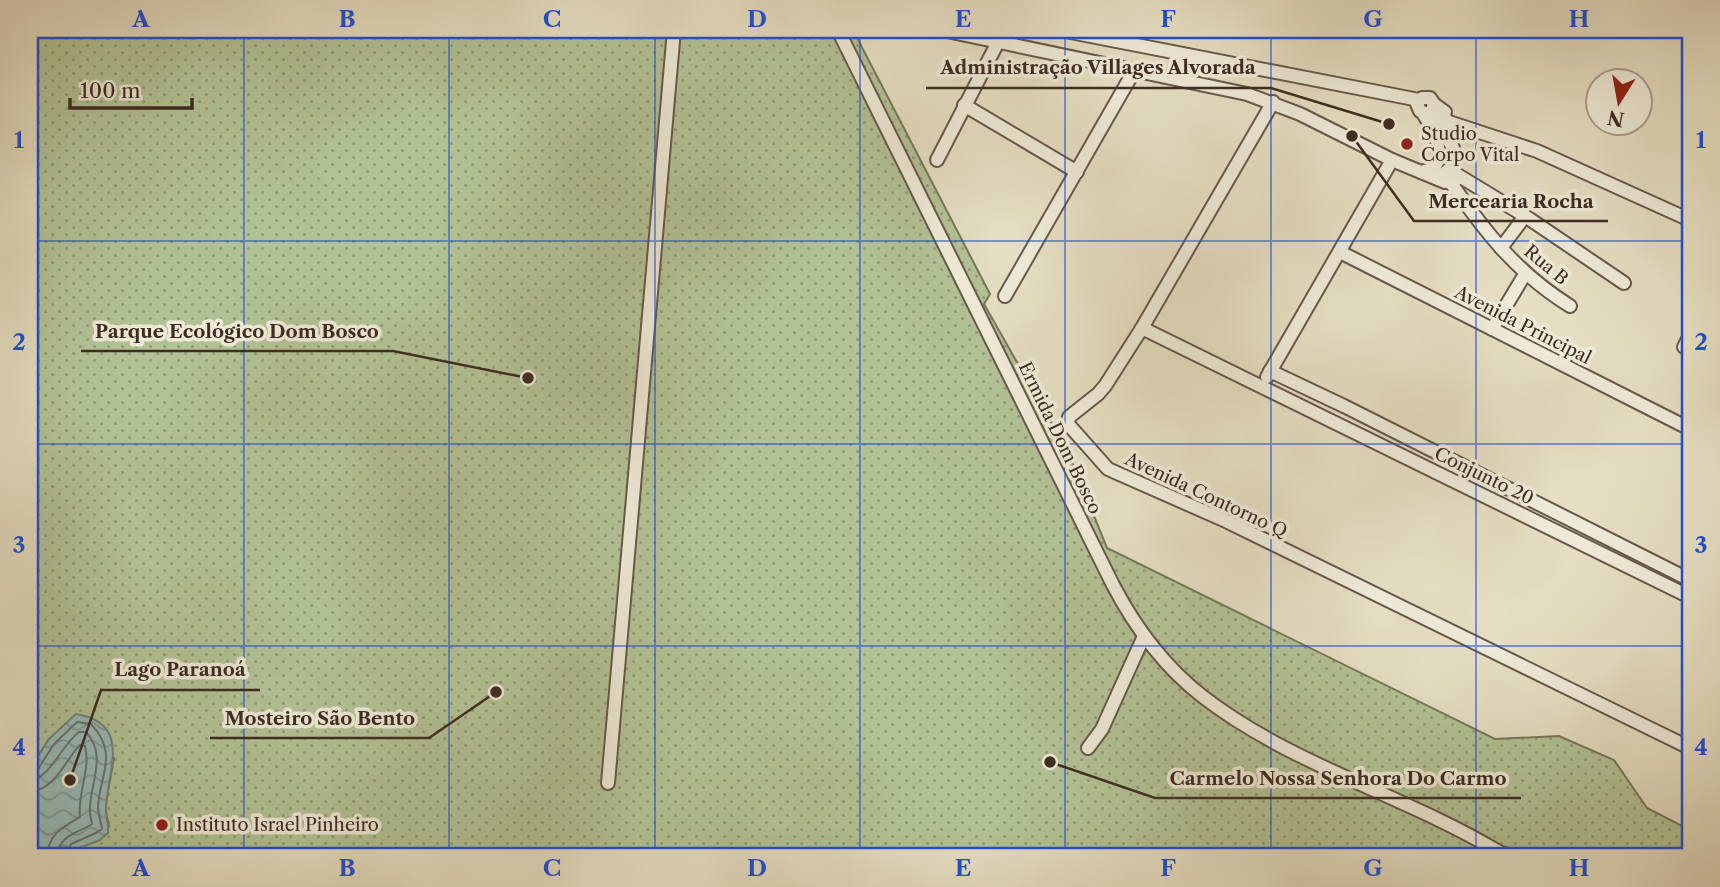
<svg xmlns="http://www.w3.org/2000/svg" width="1720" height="887" viewBox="0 0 1720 887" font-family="'Libre Caslon Text',serif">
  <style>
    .grass { fill: url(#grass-dots); stroke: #78775c; stroke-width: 2 }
    .water { fill: url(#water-waves); stroke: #73827d; stroke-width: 2 }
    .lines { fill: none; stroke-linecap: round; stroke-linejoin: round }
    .shore { stroke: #6a746e; stroke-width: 2 }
    .minor-casing { stroke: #68584a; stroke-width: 16 }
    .minor { stroke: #eeead7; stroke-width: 12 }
    .grid { fill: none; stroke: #1d4ed8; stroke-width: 2; stroke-opacity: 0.55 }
    .poi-dot { fill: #8f2418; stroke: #eeead7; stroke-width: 2.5 }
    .labels { text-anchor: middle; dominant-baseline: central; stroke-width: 7; stroke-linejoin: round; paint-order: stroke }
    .poi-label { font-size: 18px; fill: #3e2c22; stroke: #eeead7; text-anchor: start }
    .street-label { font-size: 18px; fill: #3e2c22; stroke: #eeead7 }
    .leader { fill: none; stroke: #3e2c22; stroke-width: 2.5 }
    .callout-dot { fill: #3e2c22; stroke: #eeead7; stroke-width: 2.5 }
    .callout-label { font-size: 19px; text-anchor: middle; font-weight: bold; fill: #3e2c22; stroke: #eeead7; stroke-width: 7; stroke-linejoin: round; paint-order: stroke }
    .neatline { fill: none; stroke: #1d4ed8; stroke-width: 2.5 }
    .grid-label { font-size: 23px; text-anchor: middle; font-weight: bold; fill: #1d4ed8 }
  </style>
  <defs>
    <pattern id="grass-dots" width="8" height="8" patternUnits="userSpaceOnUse" patternTransform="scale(1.75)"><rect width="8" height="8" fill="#b2c295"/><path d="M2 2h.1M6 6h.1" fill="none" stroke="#929e79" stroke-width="1.8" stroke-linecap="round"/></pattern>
    <pattern id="water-waves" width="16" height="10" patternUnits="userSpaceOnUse" patternTransform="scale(1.75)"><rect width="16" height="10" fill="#97bbb9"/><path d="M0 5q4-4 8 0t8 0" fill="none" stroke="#7d9896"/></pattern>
  </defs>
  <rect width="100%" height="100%" fill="#e5dec2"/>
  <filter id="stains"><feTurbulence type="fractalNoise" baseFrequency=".00286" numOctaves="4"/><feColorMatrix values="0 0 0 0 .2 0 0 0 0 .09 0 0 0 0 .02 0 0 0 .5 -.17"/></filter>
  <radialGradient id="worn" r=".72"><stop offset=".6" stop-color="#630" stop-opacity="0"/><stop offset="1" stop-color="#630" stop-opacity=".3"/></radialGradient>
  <polygon class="grass" points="30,30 853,30 990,294 984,304 1068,452 1107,548 1495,739 1559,736 1614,760 1647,808 1690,830 1690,857 72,857 76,849 100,840 109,826 105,808 114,758 49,739 30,769"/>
  <path class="water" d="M76,714C132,723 108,769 106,807C105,816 109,824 108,833L100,840L76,849L72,857H30V769L49,739Z"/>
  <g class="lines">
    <g class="shore">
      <path d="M30,771L38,769L54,744L77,722L91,724C119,754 100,773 98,807C98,814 101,822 102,829L96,833L71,844L66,857"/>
      <path d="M30,780C50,779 62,744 79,732H86C107,755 91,781 90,807C89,813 91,819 92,824C77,834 59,834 57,857"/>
      <path d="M30,791C56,790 64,761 80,745L85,746C91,770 77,793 80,817C63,827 48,834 47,857"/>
    </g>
    <g class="minor-casing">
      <g id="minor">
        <path d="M838,30L1113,585C1135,627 1165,667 1202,696C1291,765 1404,795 1499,852C1505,855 1508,854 1514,857"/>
        <polyline points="942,30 1247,94 1300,114 1392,160 1445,182"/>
        <polyline points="1060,30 1419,100"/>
        <polyline points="1273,102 1142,328 1105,386 1098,394 1069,417 1068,424 1108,469 1226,521 1690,748"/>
        <polyline points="1434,104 1432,111 1428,114 1420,111 1417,104 1422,98 1430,98 1434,104 1445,112"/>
        <polyline points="964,105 1077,172"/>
        <polyline points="1433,109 1449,122 1537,151 1690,220"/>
        <polyline points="1435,116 1453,148 1452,170"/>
        <polyline points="937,160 998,42"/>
        <path d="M1421,172L1435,168C1444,147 1434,131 1423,113"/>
        <polyline points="1456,174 1525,216 1624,283"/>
        <path d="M1451,183L1455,181L1456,174L1448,170L1443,175L1444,180L1451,183C1486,233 1517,273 1570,306"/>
        <polyline points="1501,248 1525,216"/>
        <polyline points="1340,252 1690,429"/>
        <polyline points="1005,296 1134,71"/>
        <polyline points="1142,328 1690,597"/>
        <polyline points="1492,329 1525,274"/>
        <polyline points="1684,347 1690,335"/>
        <polyline points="1270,371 1344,406 1690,580"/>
        <polyline points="1267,377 1392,160"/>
        <polyline points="1088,748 1102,729 1144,636"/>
        <polyline points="608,783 674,30"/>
      </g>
    </g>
    <use href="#minor" class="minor"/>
  </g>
  <path class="grid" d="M244,30V857M449,30V857M655,30V857M860,30V857M1065,30V857M1271,30V857M1476,30V857M30,241H1690M30,444H1690M30,646H1690"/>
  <g class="poi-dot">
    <circle cx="1407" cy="144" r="7"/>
    <circle cx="162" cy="825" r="7"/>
  </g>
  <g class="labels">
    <g class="poi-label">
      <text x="1421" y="134">Studio<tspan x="1421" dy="21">Corpo Vital</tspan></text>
      <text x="176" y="825">Instituto Israel Pinheiro</text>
    </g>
    <g class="street-label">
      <text transform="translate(1546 265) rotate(40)">Rua B</text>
      <text transform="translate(1523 325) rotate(27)">Avenida Principal</text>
      <text transform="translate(1060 438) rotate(64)">Ermida Dom Bosco</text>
      <text transform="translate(1484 476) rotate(26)">Conjunto 20</text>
      <text transform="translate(1206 495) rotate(25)">Avenida Contorno Q</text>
    </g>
  </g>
  <path class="leader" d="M1389 124L1271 88H926M1352 136L1414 221H1608M528 378L393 351H81M70 780L101 690H260M496 692L429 738H210M1050 762L1155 798H1521"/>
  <g class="callout-dot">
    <circle cx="1389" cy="124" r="7"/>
    <circle cx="1352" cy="136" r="7"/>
    <circle cx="528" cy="378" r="7"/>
    <circle cx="70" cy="780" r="7"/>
    <circle cx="496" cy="692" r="7"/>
    <circle cx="1050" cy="762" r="7"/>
  </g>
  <g class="callout-label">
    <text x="1098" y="74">Administração Villages Alvorada</text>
    <text x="1511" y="208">Mercearia Rocha</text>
    <text x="237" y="338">Parque Ecológico Dom Bosco</text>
    <text x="180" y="676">Lago Paranoá</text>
    <text x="320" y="725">Mosteiro São Bento</text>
    <text x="1338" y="785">Carmelo Nossa Senhora Do Carmo</text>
  </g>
  <rect width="1720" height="887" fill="none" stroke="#e5dec2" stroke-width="77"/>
  <g transform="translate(1619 102) rotate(191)"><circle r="33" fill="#eeead7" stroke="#a89e8f" stroke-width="2"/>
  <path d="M0-5L12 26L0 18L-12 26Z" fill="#8f2418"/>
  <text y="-10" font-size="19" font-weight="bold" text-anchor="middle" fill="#3e2c22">N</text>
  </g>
  <path d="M70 98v10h122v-10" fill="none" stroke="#3e2c22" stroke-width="3.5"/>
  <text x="80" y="98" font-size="21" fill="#3e2c22" stroke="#eeead7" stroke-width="5" paint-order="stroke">100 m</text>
  <rect x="38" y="38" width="1644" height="810" class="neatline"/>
  <g class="grid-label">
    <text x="141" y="27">A</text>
    <text x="347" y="27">B</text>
    <text x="552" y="27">C</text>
    <text x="757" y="27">D</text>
    <text x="963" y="27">E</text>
    <text x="1168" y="27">F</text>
    <text x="1373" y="27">G</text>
    <text x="1579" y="27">H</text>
    <text x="19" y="148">1</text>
    <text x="1701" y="148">1</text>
    <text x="19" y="350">2</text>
    <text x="1701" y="350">2</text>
    <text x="19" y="553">3</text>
    <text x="1701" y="553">3</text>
    <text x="19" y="755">4</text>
    <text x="1701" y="755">4</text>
    <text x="141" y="876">A</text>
    <text x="347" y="876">B</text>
    <text x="552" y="876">C</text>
    <text x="757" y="876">D</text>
    <text x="963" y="876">E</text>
    <text x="1168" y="876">F</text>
    <text x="1373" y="876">G</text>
    <text x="1579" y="876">H</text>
  </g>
  <rect width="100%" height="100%" filter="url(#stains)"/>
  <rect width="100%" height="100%" fill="url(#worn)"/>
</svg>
